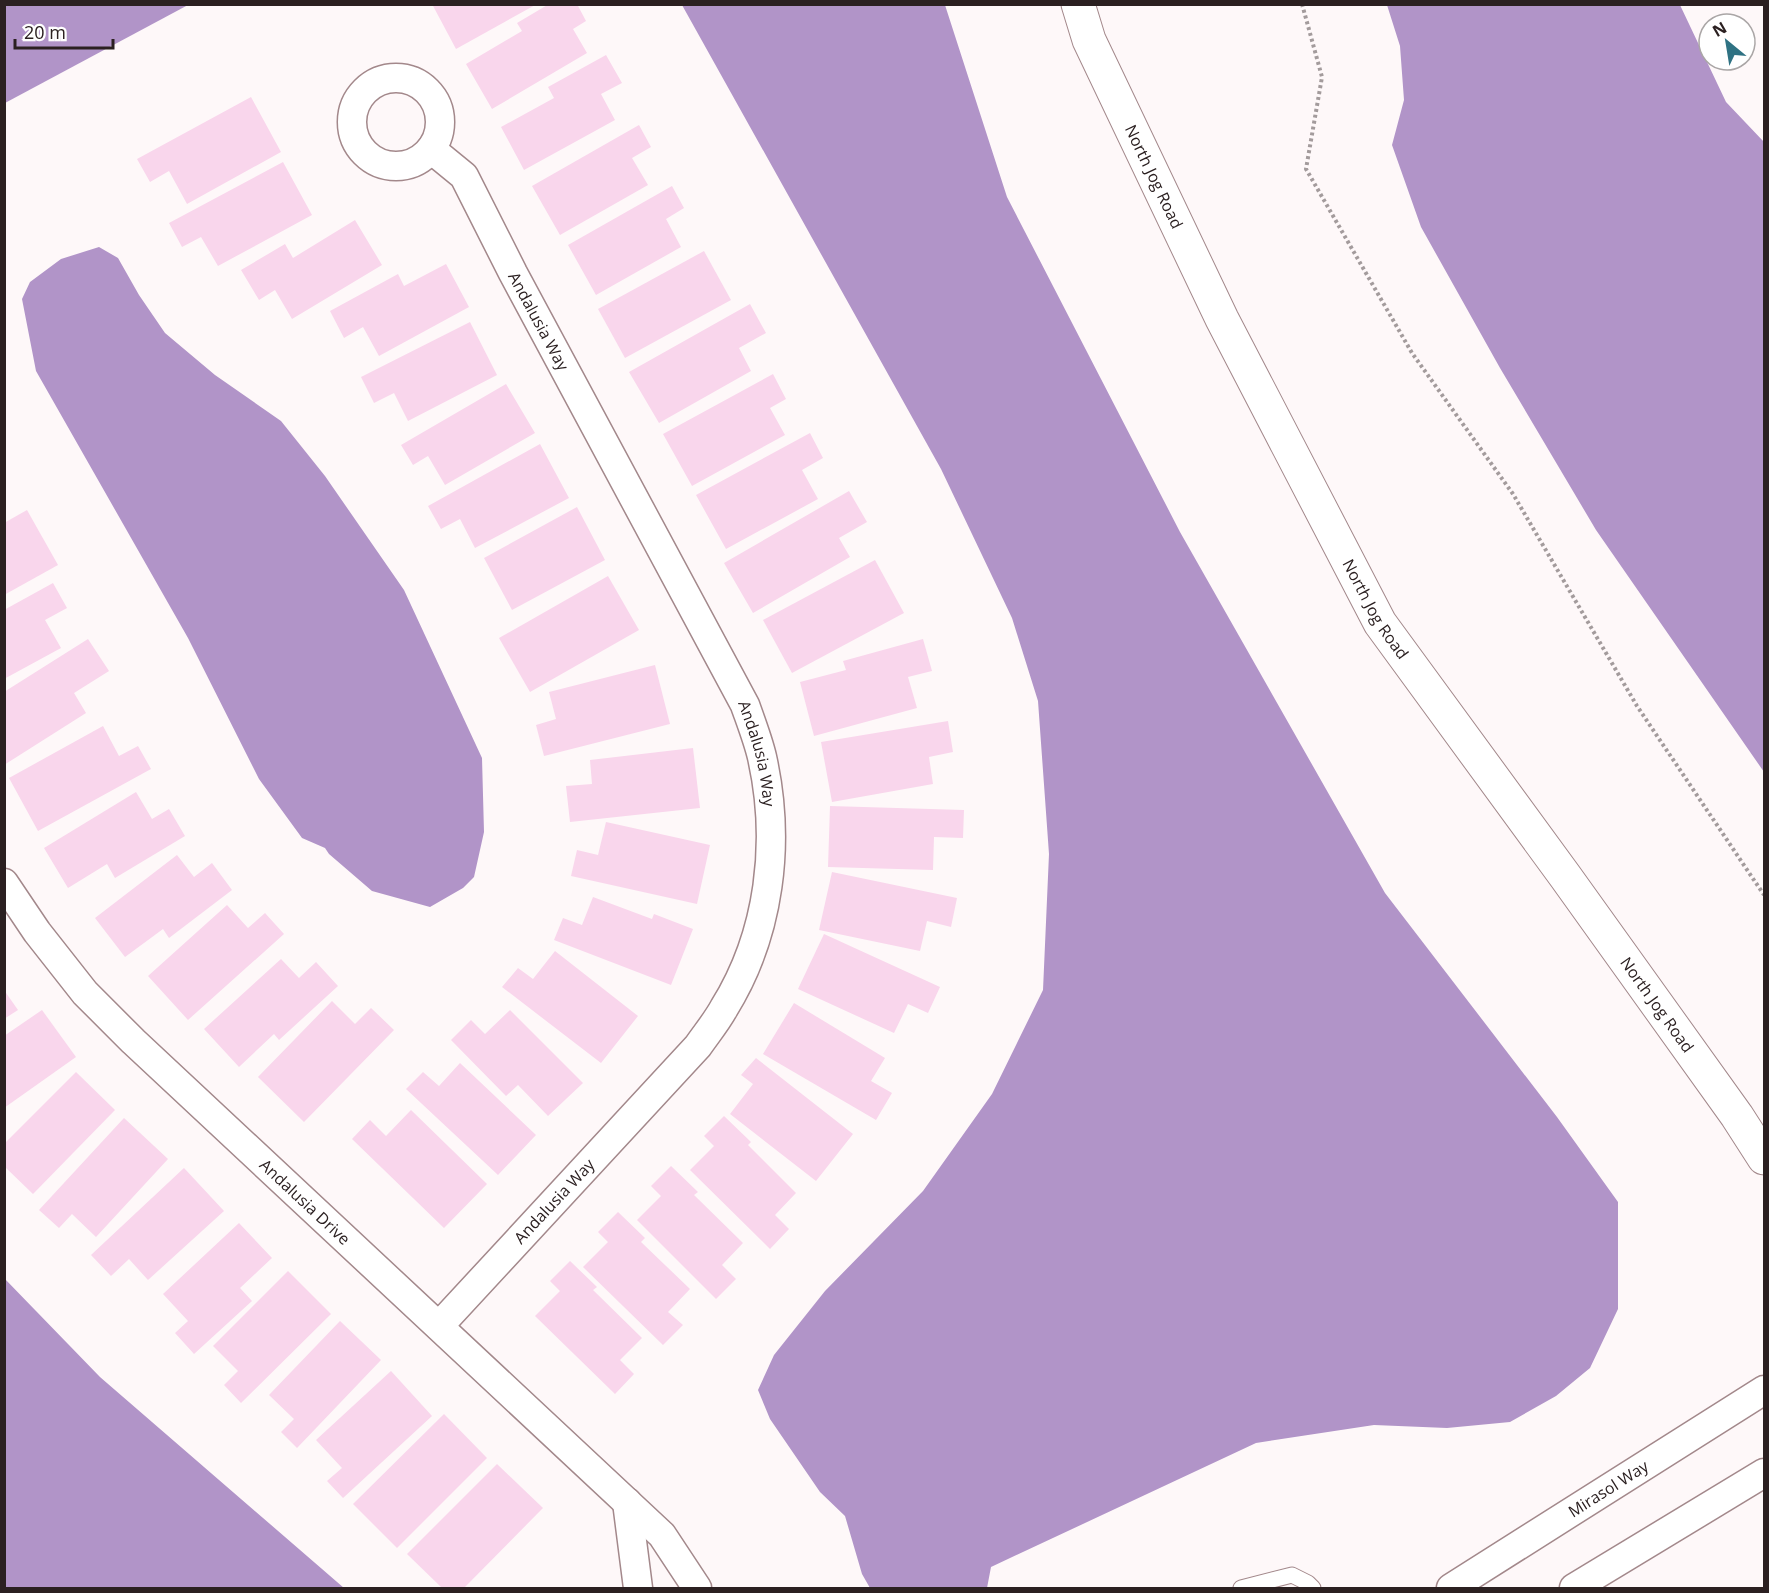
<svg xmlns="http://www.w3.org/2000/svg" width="1769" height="1593" viewBox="0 0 1769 1593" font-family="'Open Sans',sans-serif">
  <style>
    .water { fill: #b194c8 }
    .building { fill: #f9d6ec }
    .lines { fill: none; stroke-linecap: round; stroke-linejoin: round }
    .service-casing { stroke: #a3888b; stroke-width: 17 }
    .minor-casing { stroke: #a3888b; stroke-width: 31 }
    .tertiary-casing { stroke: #a3888b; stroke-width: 35 }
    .path { stroke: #a39b9c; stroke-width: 4; stroke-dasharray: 3 3; stroke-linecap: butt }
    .service { stroke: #fff; stroke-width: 15 }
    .minor { stroke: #fff; stroke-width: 28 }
    .tertiary { stroke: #fff; stroke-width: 33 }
    .labels { text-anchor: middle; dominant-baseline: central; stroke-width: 4.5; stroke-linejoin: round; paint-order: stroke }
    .street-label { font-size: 16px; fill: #2b2021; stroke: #fff }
  </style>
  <rect width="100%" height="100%" fill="#fef8f9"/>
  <g class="water">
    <polygon points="5,4 188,4 188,5 5,103"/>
    <polygon points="682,5 945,5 1007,197 1180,532 1385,893 1557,1117 1618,1202 1618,1309 1590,1368 1556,1396 1510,1422 1447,1428 1374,1425 1256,1443 991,1567 987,1588 870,1588 862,1574 845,1516 820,1492 770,1419 758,1390 774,1355 825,1291 923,1191 992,1094 1043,990 1049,854 1038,701 1012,618 941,469"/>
    <polygon points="1387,5 1680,5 1726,102 1764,142 1764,772 1596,530 1500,368 1421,227 1392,145 1404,100 1400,46"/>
    <polygon points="99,247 118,258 139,295 165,333 215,375 281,421 325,476 404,590 482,758 484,832 474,877 463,888 430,907 372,891 329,854 325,848 302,838 259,779 188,638 36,371 22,299 30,282 61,259"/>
    <polygon points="4,1278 100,1377 344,1588 5,1588"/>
  </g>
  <g class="building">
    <polygon points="432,4 537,4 456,49"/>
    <polygon points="549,4 577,4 586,21 573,29 587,53 492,109 466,64 522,31 517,23"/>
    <polygon points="606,55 622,83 601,94 615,120 524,170 501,127 554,98 548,87"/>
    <polygon points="251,97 281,152 187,204 169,171 150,182 137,159"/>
    <polygon points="639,125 651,147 632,158 648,185 560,235 532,186"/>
    <polygon points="283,162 312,215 218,266 201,237 182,247 169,223"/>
    <polygon points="672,186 684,208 666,219 681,247 596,295 568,245"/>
    <polygon points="355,220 382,265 292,319 275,290 259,300 241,270 285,244 293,258"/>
    <polygon points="704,251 731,300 625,358 598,309"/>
    <polygon points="446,264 469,307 379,356 363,327 344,338 330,311 398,274 404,286"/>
    <polygon points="750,304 766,333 739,348 751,371 659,423 629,372"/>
    <polygon points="470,322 497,375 408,421 394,393 374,403 361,377"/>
    <polygon points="773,374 786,399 770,408 785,435 692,486 663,434"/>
    <polygon points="506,384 535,433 445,485 428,456 413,465 401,445"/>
    <polygon points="810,433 823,458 802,470 818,499 726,549 696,495"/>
    <polygon points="540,444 569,498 475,548 460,519 441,529 428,506"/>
    <polygon points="849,491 867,522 839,538 850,557 753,613 724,563"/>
    <polygon points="577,507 605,560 512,610 484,558"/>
    <polygon points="27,510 58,565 4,595 4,523"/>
    <polygon points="875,560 904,613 792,673 763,620"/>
    <polygon points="608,576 639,630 530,692 499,638"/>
    <polygon points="53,583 67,608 45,620 61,648 4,679 4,610"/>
    <polygon points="88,639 109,671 74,693 86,713 4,765 4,692"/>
    <polygon points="923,639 932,671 908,677 917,708 814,736 800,682 846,670 843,661"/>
    <polygon points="655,665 670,724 544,756 536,725 556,719 549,692"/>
    <polygon points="948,721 953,752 929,757 933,784 832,802 821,742"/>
    <polygon points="103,726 119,756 138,746 151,769 38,831 9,778"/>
    <polygon points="693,748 700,808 570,822 566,786 592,784 590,760"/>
    <polygon points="136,792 152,819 169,809 185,836 115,878 107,864 68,888 44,848"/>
    <polygon points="830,806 964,810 963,838 934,837 933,870 828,867"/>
    <polygon points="606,822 710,845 697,904 571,876 577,850 598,855"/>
    <polygon points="177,855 194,877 212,863 232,890 169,938 163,929 125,957 95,918"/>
    <polygon points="832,872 957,898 951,927 927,921 920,951 819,930"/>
    <polygon points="593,897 652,919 654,914 693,929 671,985 554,940 563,918 582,925"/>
    <polygon points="227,905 248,928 265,913 284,934 188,1020 148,976"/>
    <polygon points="824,934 940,987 928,1013 908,1004 894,1033 798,989"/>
    <polygon points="555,951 638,1016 601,1063 502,987 518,968 533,979"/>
    <polygon points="281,959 299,978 316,962 338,986 279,1040 274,1034 239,1067 204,1029"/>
    <polygon points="4,990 18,1010 4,1019"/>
    <polygon points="332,1001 355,1024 371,1008 394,1030 304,1122 258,1077"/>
    <polygon points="794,1003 885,1058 871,1081 892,1093 876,1120 763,1054"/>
    <polygon points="42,1010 76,1057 4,1108 4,1036"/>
    <polygon points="510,1010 583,1083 548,1116 518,1085 506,1096 451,1040 471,1020 485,1034"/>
    <polygon points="756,1058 853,1134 816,1181 730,1114 753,1084 741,1075"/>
    <polygon points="460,1063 536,1135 498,1175 406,1089 423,1072 439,1086"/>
    <polygon points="76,1072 115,1110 33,1194 4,1166 4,1144"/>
    <polygon points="411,1110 487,1184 444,1228 352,1139 370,1120 386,1136"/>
    <polygon points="724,1116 751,1142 748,1145 796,1193 775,1215 789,1229 770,1249 690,1170 714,1146 704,1136"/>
    <polygon points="124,1118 168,1159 96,1237 72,1214 59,1228 39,1210"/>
    <polygon points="671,1166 698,1192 694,1195 743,1243 722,1265 736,1279 716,1299 637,1220 661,1196 651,1186"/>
    <polygon points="184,1168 224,1211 148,1280 129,1259 111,1276 91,1255"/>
    <polygon points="618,1212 645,1238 641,1242 690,1289 668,1312 683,1325 663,1345 583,1267 608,1242 598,1232"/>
    <polygon points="239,1223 272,1258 240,1288 252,1301 194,1354 175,1333 188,1321 163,1294"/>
    <polygon points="570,1261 597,1287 593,1290 642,1338 620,1360 634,1374 615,1394 535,1316 560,1291 550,1281"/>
    <polygon points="288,1271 331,1314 241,1403 224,1385 238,1371 213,1346"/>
    <polygon points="340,1321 381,1360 297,1448 281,1432 294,1419 269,1395"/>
    <polygon points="391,1371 432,1416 343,1498 327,1481 342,1468 316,1440"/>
    <polygon points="444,1414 487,1458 397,1548 353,1504"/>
    <polygon points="497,1464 543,1508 464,1588 442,1588 407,1554"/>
  </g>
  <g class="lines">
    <g class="service-casing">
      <polyline id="service" points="1241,1588 1292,1575 1308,1583 1313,1588"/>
    </g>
    <g class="minor-casing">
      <g id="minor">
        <circle cx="396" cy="122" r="44"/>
        <path id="s1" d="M431,149L464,176L513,273L745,705C751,722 758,740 762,757C781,842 770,934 724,1008C717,1021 707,1033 698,1046L439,1326"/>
        <path id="s2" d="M4,883L37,932L85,993L133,1041L662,1535L697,1588"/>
        <polyline points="627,1502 638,1588"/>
        <path id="s3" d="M1451,1588L1764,1390"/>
        <polyline points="1574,1588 1764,1473"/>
      </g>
    </g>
    <g class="tertiary-casing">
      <g id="tertiary">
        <path id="s4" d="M1078,4L1089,40L1222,319L1380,623L1565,876L1737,1116L1764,1158"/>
      </g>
    </g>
    <polyline class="path" points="1302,4 1322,77 1306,169 1412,353 1513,494 1637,706 1764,895"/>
    <use href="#service" class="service"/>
    <use href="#minor" class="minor"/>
    <use href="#tertiary" class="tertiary"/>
  </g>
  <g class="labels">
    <g class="street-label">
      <text stroke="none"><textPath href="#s4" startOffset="189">North Jog Road</textPath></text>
      <text stroke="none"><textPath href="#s1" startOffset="206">Andalusia Way</textPath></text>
      <text stroke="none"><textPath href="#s4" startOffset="675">North Jog Road</textPath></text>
      <text stroke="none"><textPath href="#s1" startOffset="692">Andalusia Way</textPath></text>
      <text stroke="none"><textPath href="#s4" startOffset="1161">North Jog Road</textPath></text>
      <text stroke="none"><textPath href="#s2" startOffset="440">Andalusia Drive</textPath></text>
      <text transform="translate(554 1201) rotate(-47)">Andalusia Way</text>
      <text stroke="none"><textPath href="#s3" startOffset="186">Mirasol Way</textPath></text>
    </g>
  </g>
  <rect width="1769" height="1593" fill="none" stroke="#2b2021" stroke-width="12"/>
  <g transform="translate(1727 42) rotate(330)"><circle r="28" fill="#ffffff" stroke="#aaa6a6" stroke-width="1.5"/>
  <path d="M0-4.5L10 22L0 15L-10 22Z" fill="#2f7283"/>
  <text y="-9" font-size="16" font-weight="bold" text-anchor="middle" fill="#2b2021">N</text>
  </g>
  <path d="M15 39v9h98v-9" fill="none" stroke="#2b2021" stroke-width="3"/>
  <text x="24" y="39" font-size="18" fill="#2b2021" stroke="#ffffff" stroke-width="4.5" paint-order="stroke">20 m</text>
</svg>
